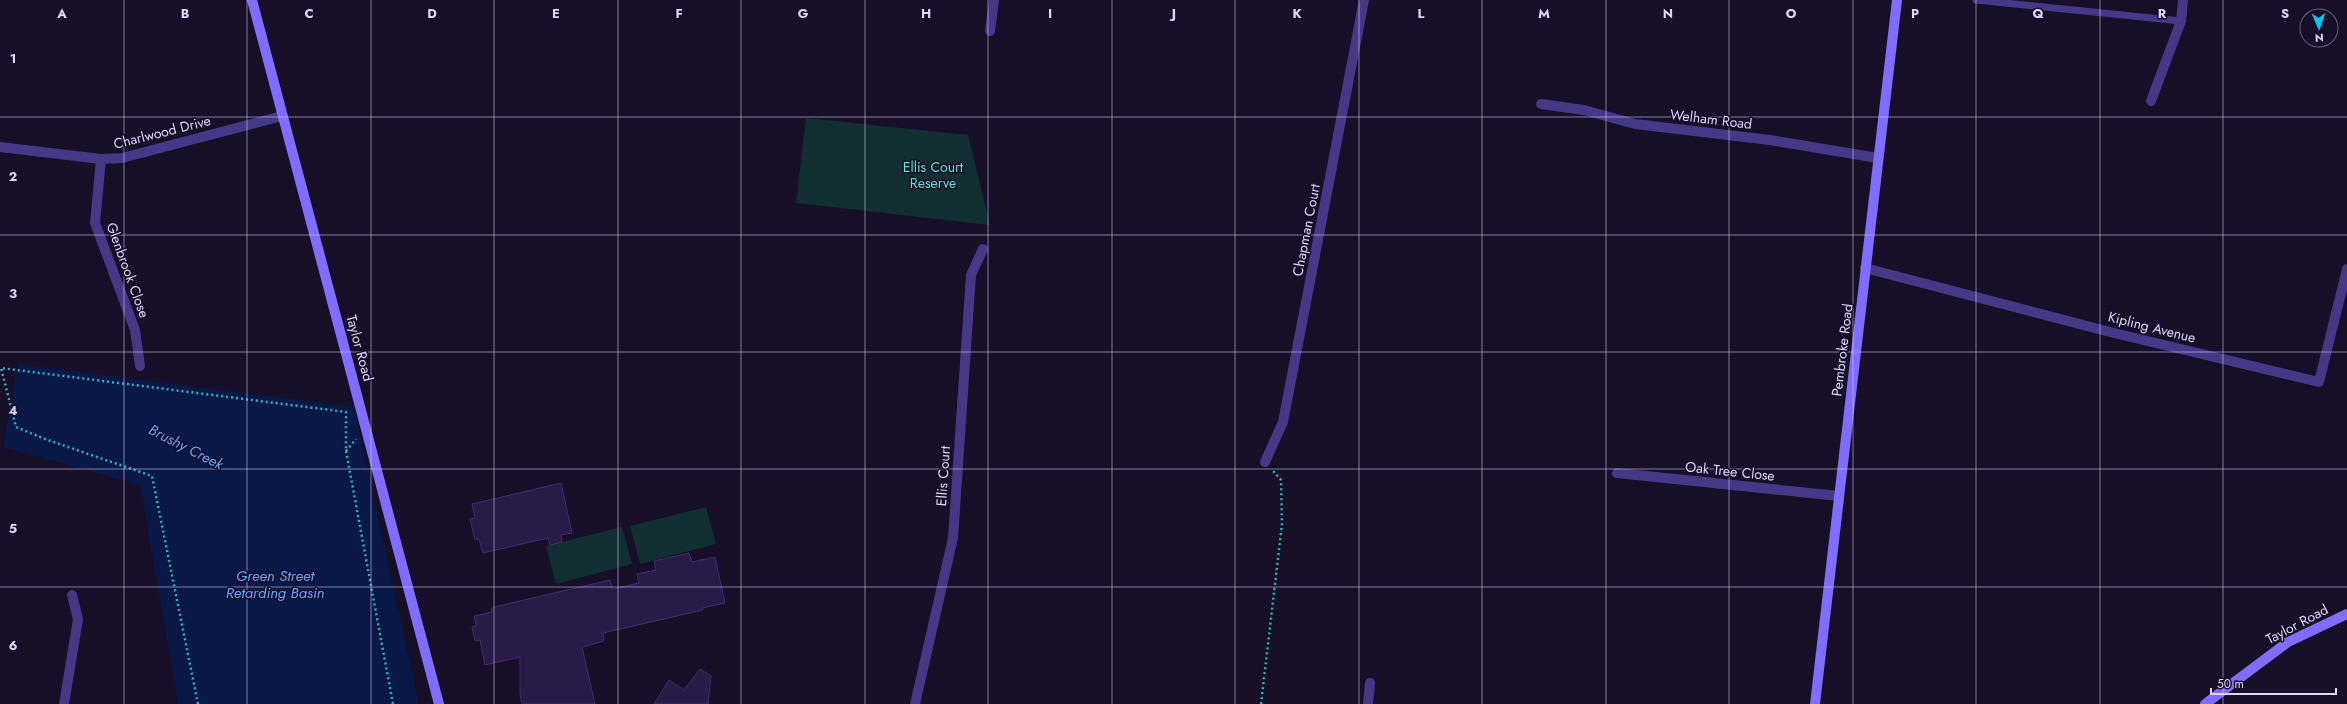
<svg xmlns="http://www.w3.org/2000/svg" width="2347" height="704" viewBox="0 0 2347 704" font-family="Jost,sans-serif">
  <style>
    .green { fill: #112f31 }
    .water { fill: #091846 }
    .building { fill: #291a48; stroke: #432c75 }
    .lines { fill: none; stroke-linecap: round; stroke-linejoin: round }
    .path { stroke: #2cb4bc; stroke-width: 2.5; stroke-dasharray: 2 3; stroke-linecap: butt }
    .lane { stroke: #453887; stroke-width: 7 }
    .street { stroke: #453887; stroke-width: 10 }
    .secondary { stroke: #806cff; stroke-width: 10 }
    .grid { fill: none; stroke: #ded5ff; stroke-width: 1; stroke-opacity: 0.55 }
    .labels { text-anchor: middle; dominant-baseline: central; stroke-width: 3; stroke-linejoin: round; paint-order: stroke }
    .street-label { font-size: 14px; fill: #ded5ff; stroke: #160f27 }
    .park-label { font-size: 14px; fill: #5de3d1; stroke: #160f27 }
    .water-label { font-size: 15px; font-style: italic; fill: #63a4ff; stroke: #160f27 }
    .grid-label { font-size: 13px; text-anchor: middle; font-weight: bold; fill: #ded5ff; stroke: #160f27; stroke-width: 3; stroke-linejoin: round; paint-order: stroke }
  </style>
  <rect width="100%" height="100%" fill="#160f27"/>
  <g class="green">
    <polygon points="806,118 968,135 990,225 796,203"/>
    <polygon points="706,507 716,544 640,564 630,526"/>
    <polygon points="622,527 632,564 556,584 546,546"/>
  </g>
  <polygon class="water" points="18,364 354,407 419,704 178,704 140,485 3,447"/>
  <g class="building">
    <polygon points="561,483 572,533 561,535 562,542 550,545 548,538 483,553 479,539 475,540 470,519 475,518 472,504"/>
    <polygon points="689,553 692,562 715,557 725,603 702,608 703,610 603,633 604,641 582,647 595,704 522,704 520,694 520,657 485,665 480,640 475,641 472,627 476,626 474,616 492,612 491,609 494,607 610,580 613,589 639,583 637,574 656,570 654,561"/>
    <polygon points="700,669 711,676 708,704 654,704 669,680 684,690"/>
  </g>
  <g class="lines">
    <g class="path">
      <polyline points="346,451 356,439"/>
      <polyline points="198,704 152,476 45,439 16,427 1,368 346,412 346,451 393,704"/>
      <polyline points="1261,704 1282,524 1281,480 1273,471"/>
    </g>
    <polyline class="lane" points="1976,0 2181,21"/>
    <g class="street">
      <polyline points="990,31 994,0"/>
      <polyline points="2151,101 2181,21 2183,0"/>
      <polyline points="1541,104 1584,110 1635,124 1770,140 1878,158"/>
      <polyline points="0,147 101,159 122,158 282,116"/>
      <polyline points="101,159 95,223 135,330 140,366"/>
      <polyline points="1865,268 2110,332 2319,382 2347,269"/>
      <polyline points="1265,462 1283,422 1364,0"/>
      <polyline points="1617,473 1839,496"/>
      <polyline points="64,704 78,619 72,595"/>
      <polyline points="915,704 953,538 971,275 983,249"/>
      <polyline points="1368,704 1370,683"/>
    </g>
    <g class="secondary">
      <polyline points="252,0 439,704"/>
      <polyline points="1815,704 1897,0"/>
      <polyline points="2205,704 2288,642 2347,614"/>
    </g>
  </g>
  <path class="grid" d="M124,0V704M247,0V704M371,0V704M494,0V704M618,0V704M741,0V704M865,0V704M988,0V704M1112,0V704M1235,0V704M1359,0V704M1482,0V704M1606,0V704M1729,0V704M1853,0V704M1976,0V704M2100,0V704M2223,0V704M0,117H2347M0,235H2347M0,352H2347M0,469H2347M0,587H2347"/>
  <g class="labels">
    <g class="street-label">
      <text transform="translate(1711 119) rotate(7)">Welham Road</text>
      <text transform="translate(162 132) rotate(-14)">Charlwood Drive</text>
      <text transform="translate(1306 230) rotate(-79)">Chapman Court</text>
      <text transform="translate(128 270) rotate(70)">Glenbrook Close</text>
      <text transform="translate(2152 327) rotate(14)">Kipling Avenue</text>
      <text transform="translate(360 348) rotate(75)">Taylor Road</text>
      <text transform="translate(1842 350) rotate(-83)">Pembroke Road</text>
      <text transform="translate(1730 471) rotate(6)">Oak Tree Close</text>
      <text transform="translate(943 476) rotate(-86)">Ellis Court</text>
      <text transform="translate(2297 624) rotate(-28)">Taylor Road</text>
    </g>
    <g class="park-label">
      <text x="933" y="167">Ellis Court<tspan x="933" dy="16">Reserve</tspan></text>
    </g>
    <g class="water-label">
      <text transform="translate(186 447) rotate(27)">Brushy Creek</text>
      <text x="275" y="576">Green Street<tspan x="275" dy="17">Retarding Basin</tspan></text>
    </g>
  </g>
  <g class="grid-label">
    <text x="62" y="18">A</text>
    <text x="185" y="18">B</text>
    <text x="309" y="18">C</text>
    <text x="432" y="18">D</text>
    <text x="556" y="18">E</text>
    <text x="679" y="18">F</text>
    <text x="803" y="18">G</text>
    <text x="926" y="18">H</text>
    <text x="1050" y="18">I</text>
    <text x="1174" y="18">J</text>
    <text x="1297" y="18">K</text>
    <text x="1421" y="18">L</text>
    <text x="1544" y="18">M</text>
    <text x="1668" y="18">N</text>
    <text x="1791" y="18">O</text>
    <text x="1915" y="18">P</text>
    <text x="2038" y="18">Q</text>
    <text x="2162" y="18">R</text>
    <text x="2285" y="18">S</text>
    <text x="13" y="63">1</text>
    <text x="13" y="181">2</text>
    <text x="13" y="298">3</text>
    <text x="13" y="415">4</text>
    <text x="13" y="533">5</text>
    <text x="13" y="650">6</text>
  </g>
  <g transform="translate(2319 28) rotate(178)"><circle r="19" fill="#160f27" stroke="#665e7d"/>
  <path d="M0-3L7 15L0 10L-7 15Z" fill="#01c8ff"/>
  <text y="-6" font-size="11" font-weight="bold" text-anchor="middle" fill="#ded5ff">N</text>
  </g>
  <path d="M2211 688v6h125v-6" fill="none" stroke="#ded5ff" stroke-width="2"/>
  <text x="2217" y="688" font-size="12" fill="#ded5ff" stroke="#160f27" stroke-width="3" paint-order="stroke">50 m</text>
</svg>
